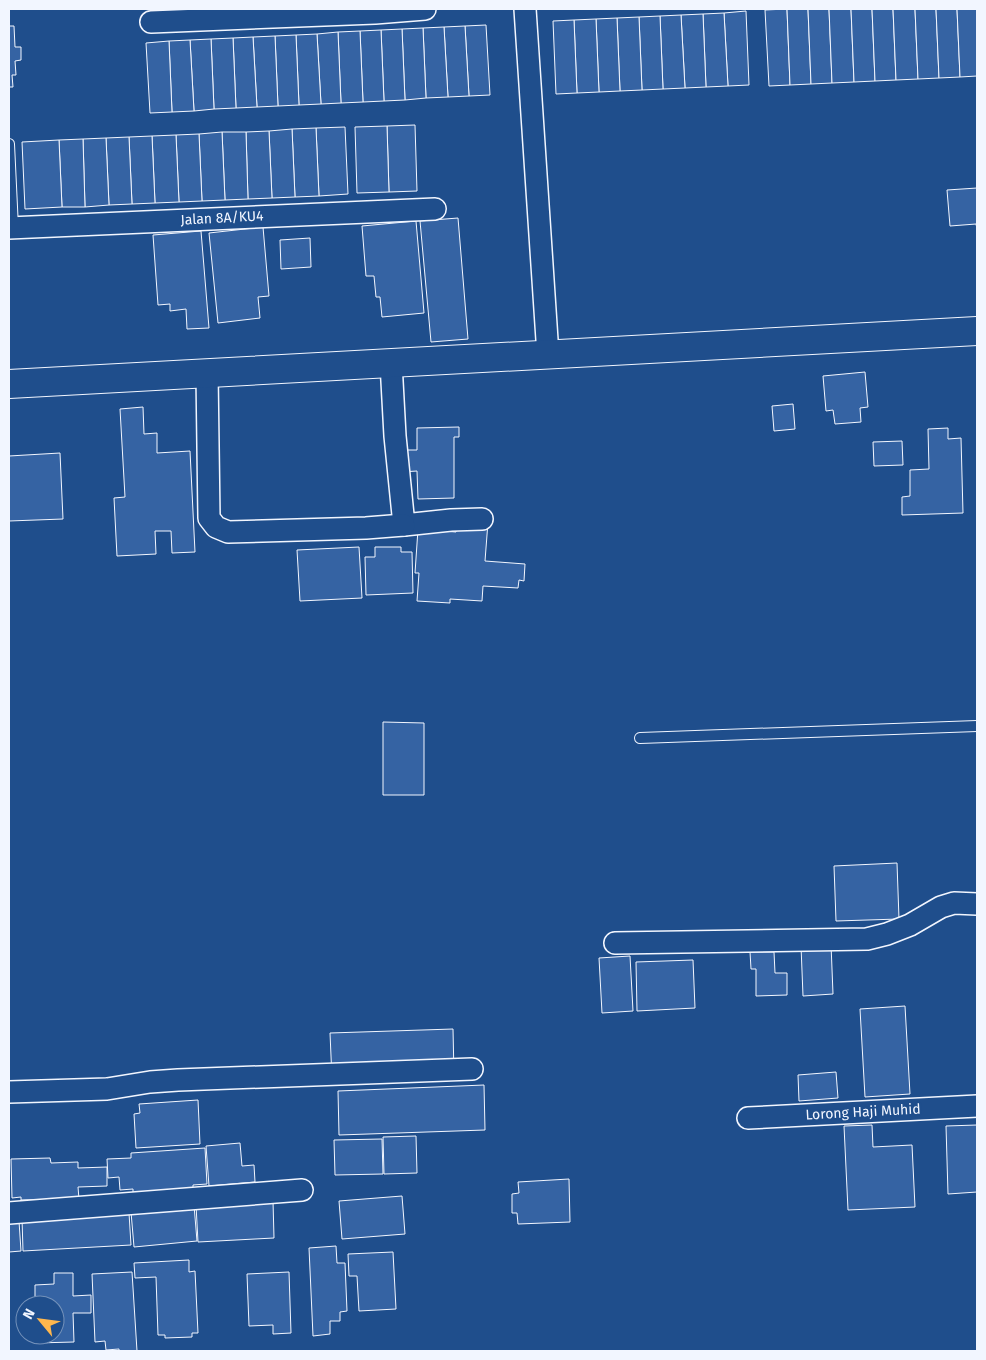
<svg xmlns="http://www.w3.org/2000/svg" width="986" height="1360" viewBox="0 0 986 1360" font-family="'Fira Sans',sans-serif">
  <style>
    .building { fill: #3563a3; stroke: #f2f6ff }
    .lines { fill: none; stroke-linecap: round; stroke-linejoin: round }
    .lane-casing { stroke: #f2f6ff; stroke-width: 12 }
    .street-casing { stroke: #f2f6ff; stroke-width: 24 }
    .secondary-casing { stroke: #f2f6ff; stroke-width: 30 }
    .lane { stroke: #1f4e8c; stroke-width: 10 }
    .street { stroke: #1f4e8c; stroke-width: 21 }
    .secondary { stroke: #1f4e8c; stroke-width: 28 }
    .labels { text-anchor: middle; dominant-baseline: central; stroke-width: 4; stroke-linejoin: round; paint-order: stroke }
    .street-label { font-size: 14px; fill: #f2f6ff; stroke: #1f4e8c }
  </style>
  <rect width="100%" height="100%" fill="#1f4e8c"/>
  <g class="building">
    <polygon points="787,9 790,85 769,86 765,10"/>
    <polygon points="787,9 808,9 811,84 790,85"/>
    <polygon points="808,9 829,9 832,83 811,84"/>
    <polygon points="829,9 851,9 854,82 832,83"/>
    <polygon points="851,9 872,9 875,81 854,82"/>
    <polygon points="872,9 893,9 896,80 875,81"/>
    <polygon points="893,9 915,9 918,79 896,80"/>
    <polygon points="915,9 936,9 939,78 918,79"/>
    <polygon points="936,9 957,9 960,77 939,78"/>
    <polygon points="957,9 977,9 977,76 960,77"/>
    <polygon points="746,11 749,85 728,86 724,13"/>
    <polygon points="724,13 728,86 706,87 703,14"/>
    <polygon points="703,14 706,87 685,88 681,15"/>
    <polygon points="681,15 685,88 663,89 660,16"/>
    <polygon points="660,16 663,89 642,90 639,17"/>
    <polygon points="639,17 642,90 620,91 617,18"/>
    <polygon points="617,18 620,91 599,92 596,19"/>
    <polygon points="596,19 599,92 577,93 574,20"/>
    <polygon points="574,20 577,93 556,94 553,21"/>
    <polygon points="486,25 490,95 469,96 465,26"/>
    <polygon points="9,26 14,26 15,47 21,47 21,60 15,61 16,75 12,75 13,87 9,87"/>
    <polygon points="465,26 469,96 448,97 444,27"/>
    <polygon points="444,27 448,97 426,98 423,28"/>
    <polygon points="423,28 426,98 405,100 402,29"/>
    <polygon points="402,29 405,100 384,101 381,30"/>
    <polygon points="381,30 384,101 363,102 360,31"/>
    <polygon points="360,31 363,102 341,103 338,32"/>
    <polygon points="338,32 341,103 321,104 317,34"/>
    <polygon points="317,34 321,104 299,105 296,35"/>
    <polygon points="296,35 299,105 278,106 275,36"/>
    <polygon points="275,36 278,106 257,107 253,37"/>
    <polygon points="253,37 257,107 236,108 233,38"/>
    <polygon points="233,38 236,108 214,109 211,39"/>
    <polygon points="211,39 214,109 194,111 190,40"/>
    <polygon points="190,40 194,111 172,112 169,41"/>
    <polygon points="169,41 172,112 150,113 146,43"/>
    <polygon points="415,125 417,191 389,192 387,126"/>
    <polygon points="387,126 389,192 357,193 355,127"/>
    <polygon points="345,127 348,194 319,196 316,128"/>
    <polygon points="316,128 319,196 295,197 292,129"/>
    <polygon points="292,129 295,197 272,198 269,131"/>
    <polygon points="269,131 272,198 248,199 246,132"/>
    <polygon points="222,132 246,132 248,199 225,200"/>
    <polygon points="222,132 225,200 202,201 199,134"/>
    <polygon points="199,134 202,201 179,202 176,135"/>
    <polygon points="176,135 179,202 155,203 152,136"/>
    <polygon points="152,136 155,203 132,204 129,137"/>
    <polygon points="129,137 132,204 109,205 106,138"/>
    <polygon points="106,138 109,205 85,207 83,139"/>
    <polygon points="83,139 85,207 62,207 59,140"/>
    <polygon points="59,140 62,207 25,209 22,142"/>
    <polygon points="977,188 977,229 976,224 950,226 947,190"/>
    <polygon points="458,218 468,339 431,342 420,221"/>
    <polygon points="416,221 424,313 382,317 380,297 376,297 374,276 366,276 362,226"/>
    <polygon points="263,227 269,296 258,297 260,318 218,323 209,233"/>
    <polygon points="201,231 209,328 187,329 186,309 170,311 170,304 158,305 153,235"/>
    <polygon points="310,238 311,267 281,269 280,240"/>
    <polygon points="865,372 868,407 860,408 861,422 835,424 833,410 826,411 823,376"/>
    <polygon points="793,404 795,429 774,431 772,406"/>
    <polygon points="143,407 144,434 157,433 157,453 190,451 195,552 172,553 171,531 155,531 156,554 117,556 114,498 125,497 120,409"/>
    <polygon points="459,427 459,437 454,437 454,498 418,499 417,471 401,472 401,450 417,450 417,428"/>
    <polygon points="948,428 948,439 961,438 963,513 902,515 902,497 910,496 910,470 929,469 928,429"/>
    <polygon points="902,441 903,465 874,466 873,442"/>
    <polygon points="60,453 63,519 9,521 9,456"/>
    <polygon points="457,520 488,522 485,561 525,564 524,581 519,580 518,588 483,586 482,601 450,599 450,603 417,601 419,573 415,573 418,529 456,532"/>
    <polygon points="359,547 362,598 300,601 297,550"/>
    <polygon points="375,547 401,547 401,552 412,552 413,593 366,595 365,557 375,557"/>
    <polygon points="383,722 424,723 424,795 383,795"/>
    <polygon points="897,863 899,919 836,921 834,866"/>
    <polygon points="831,944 833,994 803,996 801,946"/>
    <polygon points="750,952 774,952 775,973 787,973 787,995 756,996 756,969 751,969"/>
    <polygon points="630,956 633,1011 602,1013 599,958"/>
    <polygon points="693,960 695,1008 637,1011 636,962"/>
    <polygon points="905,1006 910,1094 865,1097 860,1009"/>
    <polygon points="453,1029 454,1075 332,1079 330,1033"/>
    <polygon points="836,1072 838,1098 799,1101 798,1075"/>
    <polygon points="484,1085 485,1130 339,1135 338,1091"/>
    <polygon points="198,1100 200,1144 136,1148 134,1114 140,1113 139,1104"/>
    <polygon points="872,1125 873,1147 912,1145 915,1207 848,1210 844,1126"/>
    <polygon points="977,1125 977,1192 948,1194 946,1126"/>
    <polygon points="416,1136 417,1173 384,1174 383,1137"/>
    <polygon points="382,1139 383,1174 335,1175 334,1140"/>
    <polygon points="240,1143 242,1166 254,1165 255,1182 209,1186 206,1146"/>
    <polygon points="205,1148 207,1184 193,1185 193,1189 133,1193 133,1189 120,1190 119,1177 108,1178 107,1159 131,1158 131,1153"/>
    <polygon points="50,1158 51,1163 78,1162 78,1168 107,1167 107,1186 78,1187 79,1199 21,1200 21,1197 12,1198 11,1159"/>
    <polygon points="569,1179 570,1222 518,1224 517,1213 512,1213 512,1194 519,1193 518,1182"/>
    <polygon points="402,1196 405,1234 342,1239 339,1201"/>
    <polygon points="273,1201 274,1238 198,1242 196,1205"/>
    <polygon points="194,1205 197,1241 134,1247 131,1212"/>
    <polygon points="129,1213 131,1245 23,1251 22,1219"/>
    <polygon points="9,1221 19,1221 21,1251 9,1252"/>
    <polygon points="336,1246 337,1263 345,1263 347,1311 340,1312 340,1321 330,1321 330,1334 313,1336 309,1248"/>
    <polygon points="393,1252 396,1309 359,1311 357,1276 349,1276 348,1254"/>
    <polygon points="189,1260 189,1272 195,1271 198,1333 192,1333 192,1337 165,1338 165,1335 158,1335 156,1277 135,1278 134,1263"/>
    <polygon points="132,1272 137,1351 119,1351 119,1349 106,1350 105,1341 95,1342 92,1274"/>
    <polygon points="289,1272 291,1333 273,1334 273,1325 249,1326 247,1274"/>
    <polygon points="54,1273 73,1273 73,1296 91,1295 91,1313 73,1313 74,1342 36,1343 36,1335 55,1335 55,1305 35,1305 35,1285 54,1284"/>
  </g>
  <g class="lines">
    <g class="lane-casing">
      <g id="lane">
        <polyline points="9,144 13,228"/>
        <polyline points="640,738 977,726"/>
      </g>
    </g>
    <g class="street-casing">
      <g id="street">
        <polyline points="525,9 548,355"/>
        <polyline points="151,22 375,13 425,9"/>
        <polyline points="9,228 435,209"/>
        <polyline points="391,363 395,436 404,525 451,520 482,519"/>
        <polyline points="207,373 209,518 216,527 228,532 366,528 404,525"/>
        <polyline points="615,943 867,939 887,934 910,925 941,907 954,903 977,904"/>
        <polyline points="9,1092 107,1089 150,1082 178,1080 472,1069"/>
        <polyline points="748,1118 977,1106"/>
        <polyline points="9,1213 302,1190"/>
      </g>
    </g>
    <g class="secondary-casing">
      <polyline id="secondary" points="9,384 977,331"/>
    </g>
    <use href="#lane" class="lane"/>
    <use href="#street" class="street"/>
    <use href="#secondary" class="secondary"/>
  </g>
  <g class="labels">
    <g class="street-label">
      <text transform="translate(222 218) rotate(-3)">Jalan 8A/KU4</text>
      <text transform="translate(863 1112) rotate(-3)">Lorong Haji Muhid</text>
    </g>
  </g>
  <rect width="986" height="1360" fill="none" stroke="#f2f6ff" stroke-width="20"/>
  <g transform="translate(40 1320) rotate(299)"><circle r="24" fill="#1f4e8c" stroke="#7391ba"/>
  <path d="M0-4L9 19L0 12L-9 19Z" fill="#ffb74d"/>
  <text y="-8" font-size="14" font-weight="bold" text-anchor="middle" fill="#f2f6ff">N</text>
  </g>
</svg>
